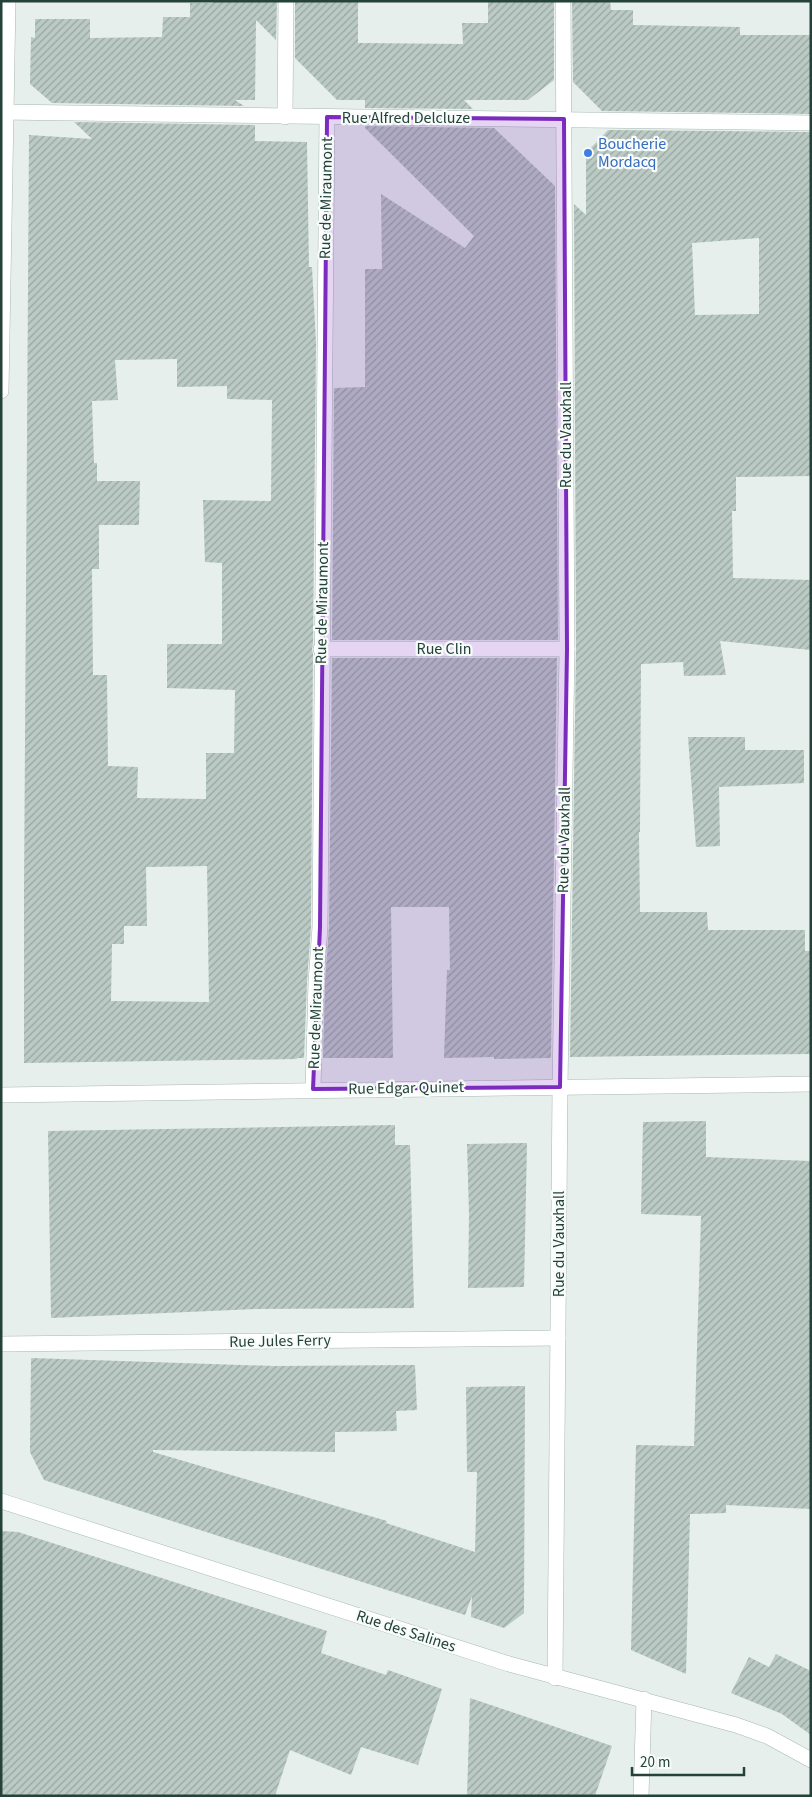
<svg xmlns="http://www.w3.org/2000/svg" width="812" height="1797" viewBox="0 0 812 1797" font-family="'Source Sans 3',sans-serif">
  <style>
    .building { fill: url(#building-hatch); fill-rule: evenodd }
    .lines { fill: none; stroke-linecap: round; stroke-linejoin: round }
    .street-casing { stroke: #a8b8b2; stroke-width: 16 }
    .street { stroke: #fff; stroke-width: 15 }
    .marked { fill: #7b2cbf; fill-opacity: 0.2; stroke: #7b2cbf; stroke-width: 4; stroke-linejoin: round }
    .shop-dot { fill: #3f7fe0; stroke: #f7fbf9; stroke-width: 2 }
    .labels { text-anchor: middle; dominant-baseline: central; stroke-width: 4.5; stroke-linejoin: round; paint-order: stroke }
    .street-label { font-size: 16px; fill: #24423a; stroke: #f7fbf9 }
    .shop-label { font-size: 16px; fill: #366cbe; stroke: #f7fbf9; text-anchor: start }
  </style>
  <defs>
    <pattern id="building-hatch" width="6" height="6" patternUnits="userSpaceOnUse" patternTransform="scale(1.25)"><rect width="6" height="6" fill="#bbcac4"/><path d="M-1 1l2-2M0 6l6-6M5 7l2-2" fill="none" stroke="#98a6a0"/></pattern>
  </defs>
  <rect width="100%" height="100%" fill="#e6efeb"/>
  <g class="building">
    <polygon points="213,1 277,1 276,40 256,20 255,100 235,100 244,106 52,103 30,84 31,37 35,38 35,19 90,19 90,38 162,37 163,17 190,17 190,3 213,3"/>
    <polygon points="295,1 358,1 358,43 463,44 462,23 488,23 488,1 554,1 554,80 528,100 464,100 473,109 365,108 365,100 337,100 295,58"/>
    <polygon points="572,1 610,1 611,10 633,10 633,25 740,27 740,35 811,35 811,114 602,111 573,82"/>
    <path d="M74,122L255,125V141L307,142L309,267H312L316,343L313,644L312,649L313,654L311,927L307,982L304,1058H297V1059L24,1063V893L29,135L92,139ZM177,359V387L227,386V399L272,400L271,501L203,500L205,562L222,563V644H167V688L235,690L234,753H206V799L137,798L138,767L108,766L107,675H93L92,569H99V525H139L140,481H97V463H94L92,401L118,400L115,360ZM207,866L209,1002L111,1001L112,944H124V926H147L146,867Z"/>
    <polygon points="365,126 494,128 555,186 558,640 332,640 334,388 365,387 365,269 382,269 381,194 465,248 474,236 365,128"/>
    <path d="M608,130L811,132V476L736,477V511H732L733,578L811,580V650L720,641L726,675L684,676L683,662L641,664L640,832H639L640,912H707L708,930H805V951H811V1054L570,1057L576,649L574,204L586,215V153ZM759,238V314L695,315L692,243Z"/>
    <polygon points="332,658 557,658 551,1058 494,1059 494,1057 444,1058 447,970 450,970 449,907 391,907 393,1058 323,1058 325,982 329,927"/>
    <polygon points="688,737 745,737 745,750 804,750 804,783 719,787 720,846 696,847"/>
    <polygon points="706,1121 706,1157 811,1161 811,1509 726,1505 726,1513 690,1514 686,1674 631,1650 636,1445 694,1446 701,1216 641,1214 643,1122"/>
    <polygon points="395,1125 395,1145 410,1145 414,1308 256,1309 51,1318 48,1131"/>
    <polygon points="527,1143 524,1287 468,1288 469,1215 467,1144"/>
    <polygon points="31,1358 275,1366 415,1365 417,1410 396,1411 397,1431 335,1432 335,1452 153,1450 153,1452 387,1521 386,1523 475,1552 477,1472 467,1472 466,1387 525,1386 524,1613 504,1628 471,1617 472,1596 465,1615 44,1480 30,1452"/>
    <polygon points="1,1531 18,1532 327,1631 321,1653 386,1675 388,1670 442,1689 418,1765 361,1747 351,1775 290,1750 275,1796 1,1796"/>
    <polygon points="776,1654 811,1671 811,1735 782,1714 731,1693 749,1657 769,1667"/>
    <polygon points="470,1698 612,1746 595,1796 467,1796"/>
  </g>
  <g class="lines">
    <g class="street-casing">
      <g id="street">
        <polyline points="1,112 811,123"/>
        <polyline points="285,117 286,1"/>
        <polyline points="1,391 8,1"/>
        <polyline points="321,649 567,649"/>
        <polyline points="313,1089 316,982 320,927 327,117"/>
        <polyline points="1,1095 811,1084"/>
        <polyline points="1,1344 558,1338"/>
        <polyline points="1,1501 509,1664 736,1725 767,1736 811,1760"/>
        <polyline points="555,1678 560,1087 567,649 563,1"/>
        <polyline points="641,1796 644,1699"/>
      </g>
    </g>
    <use href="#street" class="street"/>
  </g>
  <path class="marked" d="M327,117L564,119L567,649L560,1087L313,1089L320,927Z"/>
  <circle class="shop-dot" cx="588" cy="153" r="5"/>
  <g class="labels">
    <g class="street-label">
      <text x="406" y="118">Rue Alfred Delcluze</text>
      <text transform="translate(326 198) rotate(-89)">Rue de Miraumont</text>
      <text transform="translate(566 435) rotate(-90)">Rue du Vauxhall</text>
      <text transform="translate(322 603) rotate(-89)">Rue de Miraumont</text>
      <text x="444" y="649">Rue Clin</text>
      <text transform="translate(564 840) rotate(-89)">Rue du Vauxhall</text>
      <text transform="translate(316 1008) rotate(-88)">Rue de Miraumont</text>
      <text transform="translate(406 1088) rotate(-1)">Rue Edgar Quinet</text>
      <text transform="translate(559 1244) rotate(-90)">Rue du Vauxhall</text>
      <text transform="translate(280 1341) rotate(-1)">Rue Jules Ferry</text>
      <text transform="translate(406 1631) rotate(18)">Rue des Salines</text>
    </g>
    <g class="shop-label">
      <text x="598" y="144">Boucherie<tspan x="598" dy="18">Mordacq</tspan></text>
    </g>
  </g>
  <rect width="812" height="1797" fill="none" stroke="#24423a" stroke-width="5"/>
  <path d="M632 1767v8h112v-8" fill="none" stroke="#24423a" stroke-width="2.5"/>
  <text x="640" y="1767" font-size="15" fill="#24423a" stroke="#f7fbf9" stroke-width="4" paint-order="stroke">20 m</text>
</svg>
